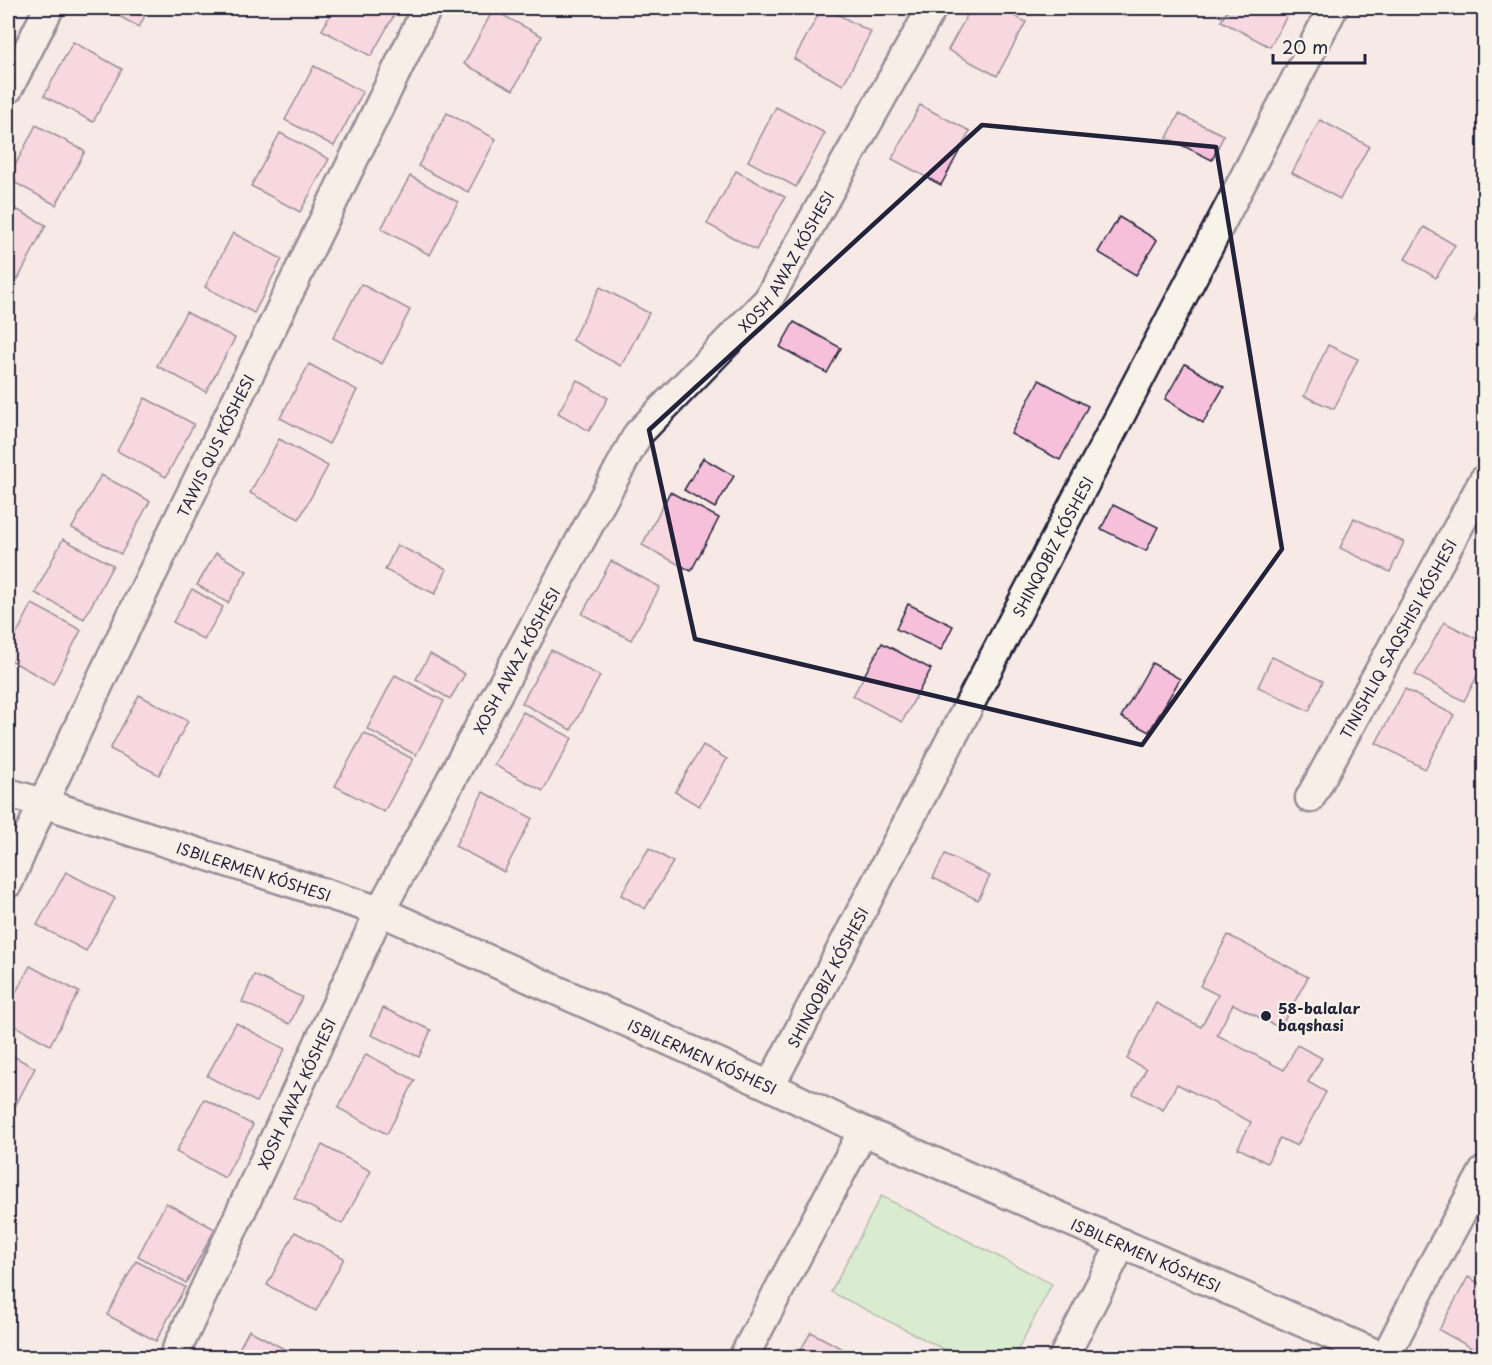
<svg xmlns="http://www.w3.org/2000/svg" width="1492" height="1365" viewBox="0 0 1492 1365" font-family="'Playpen Sans',sans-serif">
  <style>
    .green { fill: #b5efb3; stroke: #6c8877; stroke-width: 1.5 }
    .building { fill: #f7c0da; stroke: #22223b; stroke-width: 1.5 }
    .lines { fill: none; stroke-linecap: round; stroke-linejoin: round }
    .street-casing { stroke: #22223b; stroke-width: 33 }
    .street { stroke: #f7f3e8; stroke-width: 28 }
    .marked { fill: none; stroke: #22223b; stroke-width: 4.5; stroke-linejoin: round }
    .poi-dot { fill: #22223b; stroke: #f7f3e8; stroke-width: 2 }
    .labels { text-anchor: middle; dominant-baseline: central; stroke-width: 4.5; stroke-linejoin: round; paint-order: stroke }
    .street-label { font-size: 15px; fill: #22223b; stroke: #f7f3e8 }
    .poi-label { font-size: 15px; font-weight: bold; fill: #22223b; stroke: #f7f3e8; text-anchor: start }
  </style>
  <rect width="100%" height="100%" fill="#f7e9e5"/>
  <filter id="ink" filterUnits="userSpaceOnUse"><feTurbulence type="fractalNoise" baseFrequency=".0167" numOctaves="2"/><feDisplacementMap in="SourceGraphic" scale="12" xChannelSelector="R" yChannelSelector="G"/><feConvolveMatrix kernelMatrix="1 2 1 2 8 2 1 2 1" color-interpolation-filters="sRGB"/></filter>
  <g filter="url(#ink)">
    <polygon class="green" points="881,1196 1052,1284 1014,1357 959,1357 831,1292"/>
    <g class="building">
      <polygon points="104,8 149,8 139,27"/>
      <polygon points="334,8 398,8 371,56 322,30"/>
      <polygon points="822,8 826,8 871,32 843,85 794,59"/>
      <polygon points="971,8 999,8 1026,22 997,76 948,50"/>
      <polygon points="1229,8 1291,8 1270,47 1221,21"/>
      <polygon points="493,10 542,36 513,90 464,64"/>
      <polygon points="73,42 122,69 93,122 44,96"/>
      <polygon points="314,66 363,92 334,146 285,120"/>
      <polygon points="920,105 970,131 941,185 892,159"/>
      <polygon points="776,107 825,133 796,187 748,161"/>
      <polygon points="447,113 496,139 468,192 418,166"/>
      <polygon points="1179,114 1224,135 1212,160 1167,138"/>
      <polygon points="1320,120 1369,146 1340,199 1292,173"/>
      <polygon points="36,125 85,151 56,205 8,179"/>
      <polygon points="280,133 329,159 300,212 251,186"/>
      <polygon points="736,171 785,197 756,250 707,224"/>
      <polygon points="410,176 458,202 430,255 381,229"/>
      <polygon points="8,205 46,225 18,279 8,274"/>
      <polygon points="1119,217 1157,240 1136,275 1098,252"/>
      <polygon points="1424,227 1455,245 1436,278 1405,259"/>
      <polygon points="233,233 282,259 254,313 205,287"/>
      <polygon points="361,284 410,310 382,364 333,338"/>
      <polygon points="600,287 649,313 621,366 572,340"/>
      <polygon points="1484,300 1484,327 1474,322"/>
      <polygon points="186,312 235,338 206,392 157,366"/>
      <polygon points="794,322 841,348 827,373 780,347"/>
      <polygon points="1328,345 1358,359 1334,409 1304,396"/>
      <polygon points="309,364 357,390 329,444 280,418"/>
      <polygon points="1185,364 1224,387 1203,423 1165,399"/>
      <polygon points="577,380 608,398 589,431 558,413"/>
      <polygon points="1039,380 1088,406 1060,460 1011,434"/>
      <polygon points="145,398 194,424 166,477 117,451"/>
      <polygon points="279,439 328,466 299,519 250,493"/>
      <polygon points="703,458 734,476 715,508 684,490"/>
      <polygon points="101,475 150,501 121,554 72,528"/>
      <polygon points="670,492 719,518 691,571 642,545"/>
      <polygon points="1113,505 1158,527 1146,551 1101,529"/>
      <polygon points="1354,518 1404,542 1390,572 1340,548"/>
      <polygon points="63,539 113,565 84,619 35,593"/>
      <polygon points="397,545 447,569 435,594 385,570"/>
      <polygon points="216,553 247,571 228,603 197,585"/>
      <polygon points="611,561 660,587 631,640 582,614"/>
      <polygon points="192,589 223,607 204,640 173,622"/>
      <polygon points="32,604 81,630 53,684 8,659 8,651"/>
      <polygon points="908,604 953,626 941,650 896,629"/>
      <polygon points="1444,622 1484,643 1484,663 1464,701 1415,675"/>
      <polygon points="882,643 931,669 902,722 853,696"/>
      <polygon points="551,650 600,676 571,730 522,703"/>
      <polygon points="430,654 465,674 450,699 416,679"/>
      <polygon points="1272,657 1323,681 1309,711 1258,687"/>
      <polygon points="1152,663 1180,679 1149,732 1121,717"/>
      <polygon points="395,675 444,701 416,755 367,729"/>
      <polygon points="1405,689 1454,715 1425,769 1376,743"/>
      <polygon points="139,695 188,721 159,775 110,749"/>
      <polygon points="523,712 572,738 543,791 494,765"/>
      <polygon points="364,733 413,759 384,812 335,786"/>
      <polygon points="703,745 727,759 699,806 675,792"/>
      <polygon points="483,792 532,818 504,872 455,846"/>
      <polygon points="649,848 673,862 645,909 621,895"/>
      <polygon points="945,854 990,876 978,900 933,878"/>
      <polygon points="66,872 115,898 86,951 37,925"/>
      <polygon points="1228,935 1308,977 1280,1028 1233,1004 1217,1035 1284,1070 1297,1045 1322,1058 1308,1082 1326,1092 1297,1146 1280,1138 1267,1163 1238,1148 1251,1122 1177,1084 1163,1110 1133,1094 1146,1069 1127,1059 1156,1003 1201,1027 1218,995 1200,986"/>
      <polygon points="30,966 79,992 50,1045 8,1022 8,1007"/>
      <polygon points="254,975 302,997 290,1024 242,1002"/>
      <polygon points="383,1008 431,1030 419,1057 371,1035"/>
      <polygon points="236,1023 285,1049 256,1102 207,1076"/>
      <polygon points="8,1053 35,1068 8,1120"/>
      <polygon points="366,1054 415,1080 387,1134 338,1108"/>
      <polygon points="204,1099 253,1125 225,1178 176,1152"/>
      <polygon points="322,1145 371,1171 342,1224 294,1198"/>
      <polygon points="166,1203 215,1229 186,1283 138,1256"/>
      <polygon points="295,1232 344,1258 316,1311 267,1285"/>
      <polygon points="136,1261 185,1287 156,1341 107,1315"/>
      <polygon points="1468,1277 1484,1286 1484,1355 1439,1330"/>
      <polygon points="249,1330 297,1356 297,1358 234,1358"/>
      <polygon points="811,1332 859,1358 796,1358"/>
    </g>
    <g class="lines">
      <g class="street-casing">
        <g id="street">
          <polyline points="8,89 49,8"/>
          <path id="s1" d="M8,793L43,803L380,911L770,1086L863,1131L1385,1358"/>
          <path id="s2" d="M1310,798L1484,480"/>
          <path id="s3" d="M8,883L43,803L103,675L427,8"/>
          <path id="s4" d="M770,1086L1333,8"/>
          <path id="s5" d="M173,1358L380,911L638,434L768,300L932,8"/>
          <polyline points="743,1358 863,1131"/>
          <polyline points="1063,1358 1122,1243"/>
          <polyline points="1385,1358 1431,1268 1484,1171"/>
        </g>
      </g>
      <use href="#street" class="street"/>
    </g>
  </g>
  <path d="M0 0H1492V1365H0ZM982,125L1216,147L1282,549L1142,745L695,639L649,430Z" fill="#f7e9e5" fill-opacity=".55" fill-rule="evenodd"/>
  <path class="marked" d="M982,125L1216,147L1282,549L1142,745L695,639L649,430Z"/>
  <circle class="poi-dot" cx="1266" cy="1016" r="6"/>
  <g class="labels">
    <g class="street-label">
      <text stroke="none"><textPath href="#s5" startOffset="1264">XOSH AWAZ KÓSHESI</textPath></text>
      <text stroke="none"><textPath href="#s3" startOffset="484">TAWIS QUS KÓSHESI</textPath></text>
      <text stroke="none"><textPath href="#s4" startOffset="609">SHINQOBIZ KÓSHESI</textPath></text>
      <text stroke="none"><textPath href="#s2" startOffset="182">TINISHLIQ SAQSHISI KÓSHESI</textPath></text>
      <text stroke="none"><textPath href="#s5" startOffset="778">XOSH AWAZ KÓSHESI</textPath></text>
      <text stroke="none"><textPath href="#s1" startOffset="258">ISBILERMEN KÓSHESI</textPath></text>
      <text stroke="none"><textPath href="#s4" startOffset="123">SHINQOBIZ KÓSHESI</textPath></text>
      <text stroke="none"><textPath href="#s1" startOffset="744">ISBILERMEN KÓSHESI</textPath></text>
      <text stroke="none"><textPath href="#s5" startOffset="292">XOSH AWAZ KÓSHESI</textPath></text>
      <text stroke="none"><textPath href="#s1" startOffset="1230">ISBILERMEN KÓSHESI</textPath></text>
    </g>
    <g class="poi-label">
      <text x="1278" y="1007">58-balalar<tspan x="1278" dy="17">baqshasi</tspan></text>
    </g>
  </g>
  <rect width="1492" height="1365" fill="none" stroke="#f7f3e8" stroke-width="30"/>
  <rect x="15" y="15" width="1462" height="1335" fill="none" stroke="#22223b" stroke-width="2" filter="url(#ink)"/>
  <path d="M1273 54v9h92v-9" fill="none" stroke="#22223b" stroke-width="3"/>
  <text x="1282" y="54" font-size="18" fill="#22223b" stroke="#f7f3e8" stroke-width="4.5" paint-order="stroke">20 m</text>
</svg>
